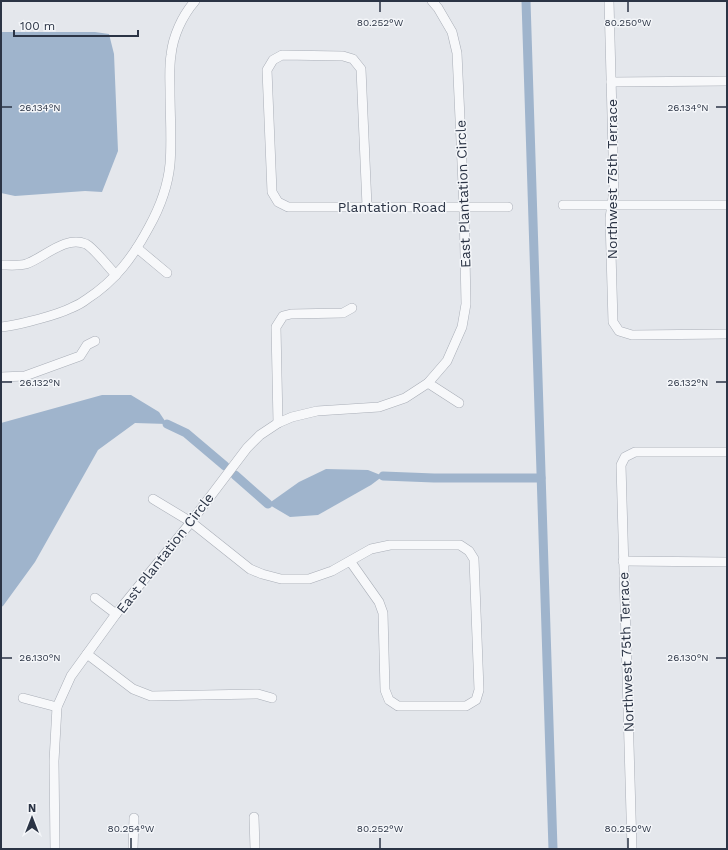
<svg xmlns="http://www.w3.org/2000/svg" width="728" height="850" viewBox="0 0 728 850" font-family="'Work Sans',sans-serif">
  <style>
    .water { fill: #9fb4cc }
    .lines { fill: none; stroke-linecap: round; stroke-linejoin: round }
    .canal { stroke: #9fb4cc; stroke-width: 9 }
    .minor-casing { stroke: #a9aeb7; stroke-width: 10 }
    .minor { stroke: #f7f8fa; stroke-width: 9 }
    .ticks { fill: none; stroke: #2b3445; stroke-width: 1.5 }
    .labels { text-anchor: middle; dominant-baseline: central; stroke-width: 3; stroke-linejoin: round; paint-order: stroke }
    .street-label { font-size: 14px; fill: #2b3445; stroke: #f4f6f9 }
    .ticks-label { font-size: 10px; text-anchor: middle; fill: #2b3445; stroke: #f4f6f9; stroke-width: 3; stroke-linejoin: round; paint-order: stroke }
  </style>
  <rect width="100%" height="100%" fill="#e4e7ec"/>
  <g class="water">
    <polygon points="1,32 95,32 109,34 114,54 118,151 102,192 85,191 15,196 1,193"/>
    <polygon points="102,395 131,395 159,412 167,424 135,423 98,450 35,562 3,606 1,607 1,423"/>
    <polygon points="326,469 368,470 383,476 371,485 318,515 290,517 268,504 299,482"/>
  </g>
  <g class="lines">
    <g class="canal">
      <polyline points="526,1 553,849"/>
      <polyline points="167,424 186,433 225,466"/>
      <polyline points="235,475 268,504"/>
      <polyline points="383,476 434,478 541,478"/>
    </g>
    <g class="minor-casing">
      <g id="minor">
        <polyline points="432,1 438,8 452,32 457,53 464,207 466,304 462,327 447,361 428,383 459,403"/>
        <polyline points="609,1 614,191 610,218 613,322 619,331 632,335 727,334"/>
        <polyline points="611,82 727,81"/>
        <polyline points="563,205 727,205"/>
        <polyline points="367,206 361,69 353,59 343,56 282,55 273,60 267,70 272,192 278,202 288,207 508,207"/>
        <polyline points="137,248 167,273"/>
        <path d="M1,265C8,265 19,266 26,264C44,258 65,235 86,244C94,248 109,268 116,275"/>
        <path d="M1,327C14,326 27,322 39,319C50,316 61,313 71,308C76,306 82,303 87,299C115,281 133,257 149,227C159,209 168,185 170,164C172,140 170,116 170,92C170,80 169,67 171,55C173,36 182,16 195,1"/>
        <polyline points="1,377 25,376 80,356 87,345 95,341"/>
        <polyline points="278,423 276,327 283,316 291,314 343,313 352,308"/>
        <polyline points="153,499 191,522 250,569 262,574 281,579 309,579 332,571 371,549 390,545 460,545 469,551 474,559 479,690 476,700 466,706 398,706 389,700 385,690 383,613 379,602 350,561"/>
        <polyline points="623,561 727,562"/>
        <polyline points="95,598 116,614"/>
        <polyline points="87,654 133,689 151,696 258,694 272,698"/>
        <polyline points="23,698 57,707"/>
        <polyline points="254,817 255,849"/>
        <polyline points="55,849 54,761 57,707 71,676 116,614 191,522 247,448 260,435 278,423 292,417 317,411 379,407 405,398 428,383"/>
        <polyline points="133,849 134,818"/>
        <polyline points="632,849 621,465 625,457 635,452 727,452"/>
      </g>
    </g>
    <use href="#minor" class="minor"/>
  </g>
  <path class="ticks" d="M380,2V12M628,2V12M2,107H12M716,107H726M2,382H12M716,382H726M2,658H12M716,658H726M131,838V848M380,838V848M628,838V848"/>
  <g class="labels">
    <g class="street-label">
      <text transform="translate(612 179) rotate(-90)">Northwest 75th Terrace</text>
      <text transform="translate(463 194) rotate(-92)">East Plantation Circle</text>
      <text x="392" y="207">Plantation Road</text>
      <text transform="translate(165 553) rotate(-52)">East Plantation Circle</text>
      <text transform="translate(626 652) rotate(-92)">Northwest 75th Terrace</text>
    </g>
  </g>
  <g class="ticks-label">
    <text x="380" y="26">80.252°W</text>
    <text x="628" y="26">80.250°W</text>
    <text x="40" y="111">26.134°N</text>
    <text x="688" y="111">26.134°N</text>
    <text x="40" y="386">26.132°N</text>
    <text x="688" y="386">26.132°N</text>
    <text x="40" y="661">26.130°N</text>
    <text x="688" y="661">26.130°N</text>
    <text x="131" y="832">80.254°W</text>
    <text x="380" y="832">80.252°W</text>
    <text x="628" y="832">80.250°W</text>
  </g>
  <rect width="728" height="850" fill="none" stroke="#2b3445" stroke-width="4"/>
  <g transform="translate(32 818)" stroke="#f4f6f9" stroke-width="3" paint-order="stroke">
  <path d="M0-3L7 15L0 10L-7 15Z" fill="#2b3445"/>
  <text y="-6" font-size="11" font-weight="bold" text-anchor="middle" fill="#2b3445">N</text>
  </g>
  <path d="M14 30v6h124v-6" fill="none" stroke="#2b3445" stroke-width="2"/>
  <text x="20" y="30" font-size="12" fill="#2b3445" stroke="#f4f6f9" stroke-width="3" paint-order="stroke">100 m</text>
</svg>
